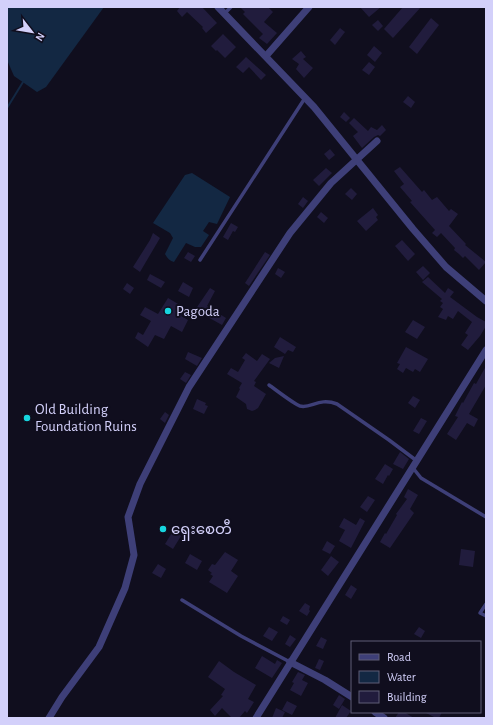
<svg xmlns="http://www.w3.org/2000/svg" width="493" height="725" viewBox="0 0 493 725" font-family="'Alegreya Sans','Noto Sans Myanmar',sans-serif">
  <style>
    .water { fill: #132843 }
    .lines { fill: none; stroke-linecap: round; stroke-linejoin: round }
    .stream { stroke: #132843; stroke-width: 2 }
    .building { fill: #211c3d }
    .service { stroke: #3e3f78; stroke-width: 3.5 }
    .minor { stroke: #3e3f78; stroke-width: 7 }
    .poi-dot { fill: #17d5df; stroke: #100e1e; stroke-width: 1.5 }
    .labels { text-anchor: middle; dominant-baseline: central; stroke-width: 4; stroke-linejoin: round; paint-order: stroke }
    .poi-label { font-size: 15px; fill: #d3d0fa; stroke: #100e1e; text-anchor: start }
  </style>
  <rect width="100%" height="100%" fill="#100e1e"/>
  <g class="water">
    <polygon points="7,7 104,7 46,87 37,92 14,76 7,60"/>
    <path d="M192,173L230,197L217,224L209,222L203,231L209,235L201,247H195L186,243L174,262C170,261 167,258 165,254L173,238L170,233L153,223L185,175Z"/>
  </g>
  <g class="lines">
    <polyline class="stream" points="7,108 23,82"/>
  </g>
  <g class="building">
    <polygon points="180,7 202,7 217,23 206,33 202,28 203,27 187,12 182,17 177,11"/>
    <polygon points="240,7 268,7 273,12 264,22 277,33 267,44 259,38 263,34 243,14 245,12"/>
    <polygon points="360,7 381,7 369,17"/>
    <polygon points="403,7 421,7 393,38 384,29"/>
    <polygon points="431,18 439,25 417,54 409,47"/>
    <polygon points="378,20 383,26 378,31 372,25"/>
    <polygon points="340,28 345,32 335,45 330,40"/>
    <polygon points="223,34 236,47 225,58 217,50 216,51 211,46"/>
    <polygon points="374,46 382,53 375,62 367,55"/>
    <polygon points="301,51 306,57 303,59 313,68 304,78 296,69 299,64 292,59"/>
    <polygon points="246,57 266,75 261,80 249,67 243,73 236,67"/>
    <polygon points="369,62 375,67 369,75 362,70"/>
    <polygon points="408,96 415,102 411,108 403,102"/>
    <polygon points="344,112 350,118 346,122 340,117"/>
    <polygon points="354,118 368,131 371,127 377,130 382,125 386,130 380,136 378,135 374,137 362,148 353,136 358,132 349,123"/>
    <polygon points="330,149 335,155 329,160 324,154"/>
    <polygon points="400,167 422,192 424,190 432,200 437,197 449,211 451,209 458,214 449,226 466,244 465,245 486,262 479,270 465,256 463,258 459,254 454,250 455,248 441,233 437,237 432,233 435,230 410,202 412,201 400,187 404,184 394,171"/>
    <polygon points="326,168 332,173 319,186 313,180"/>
    <polygon points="351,188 357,194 352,200 345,194"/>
    <polygon points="303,197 308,201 303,208 298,204"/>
    <polygon points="373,208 378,215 376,217 378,220 366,231 357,221"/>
    <polygon points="321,212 328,218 324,223 317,217"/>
    <polygon points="231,223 238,227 235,232 233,231 228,240 223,237"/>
    <polygon points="153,233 160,238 140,272 133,267 150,240"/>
    <polygon points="402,240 415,254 408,261 395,246"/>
    <polygon points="188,252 195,256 191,262 184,258"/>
    <polygon points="265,252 270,255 249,286 245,283"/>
    <polygon points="423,266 430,273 423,280 416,272"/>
    <polygon points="278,268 285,272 281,278 275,274"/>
    <polygon points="150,274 165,282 161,288 147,280"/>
    <polygon points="428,277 445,293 448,288 454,292 450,297 477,317 486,322 486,326 480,336 468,350 461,345 468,335 465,333 472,322 458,311 453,319 448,316 446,320 438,317 443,309 440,307 443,303 440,301 442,299 422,282"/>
    <polygon points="183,282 193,288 189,297 178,291"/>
    <polygon points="127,283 134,288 130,294 123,289"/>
    <polygon points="210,288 215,291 207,306 226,318 222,325 195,310"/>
    <polygon points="168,298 185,308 181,316 188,320 182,332 171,326 164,339 155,335 148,347 135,338 138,332 143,335 151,321 140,315 145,307 158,314"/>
    <polygon points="413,320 425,327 417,339 405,332"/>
    <polygon points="280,337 296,347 293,352 288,350 285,354 274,347"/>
    <polygon points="406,347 428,359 420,372 415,369 413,372 406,368 403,373 397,369 400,364 397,363"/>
    <polygon points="188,352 202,358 197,366 185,359"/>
    <polygon points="246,353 257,361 262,354 270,359 254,381 256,382 254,386 266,394 258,408 255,410 252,411 247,409 246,404 236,397 240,389 239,388 242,383 227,374 231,368 238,372 245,360 242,358"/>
    <polygon points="284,356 279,368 269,363 275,358"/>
    <polygon points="486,366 486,385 469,414 478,419 474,427 467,423 456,440 447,434 458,417 455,416 462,402 463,403 474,383 476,384"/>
    <polygon points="185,372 191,375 186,383 180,379"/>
    <polygon points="413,396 420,400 415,408 408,403"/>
    <polygon points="197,399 206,403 205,405 208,406 204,414 193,409"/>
    <polygon points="165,412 169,415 165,423 160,419"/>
    <polygon points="421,418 427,421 419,434 413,431"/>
    <polygon points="400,452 409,459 403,469 393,464"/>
    <polygon points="385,464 393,469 389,476 388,475 383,484 375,479"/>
    <polygon points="408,489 418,495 410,509 414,513 390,548 380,542 385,533 386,534 397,515 396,514 407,499 404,497"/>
    <polygon points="368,496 375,500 367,512 360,507"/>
    <polygon points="344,518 356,525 360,518 365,521 351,548 339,541 345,530 339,527"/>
    <polygon points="173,531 181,536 173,549 165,544"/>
    <polygon points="327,541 335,546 330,554 322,550"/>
    <polygon points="461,549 475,551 473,567 459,565"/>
    <polygon points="225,552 238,560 231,571 238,576 227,593 209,582 213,576 210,574 212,573 208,570 212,564 215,565"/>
    <polygon points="190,554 202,561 197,570 185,563"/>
    <polygon points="331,556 339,562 328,576 321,570"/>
    <polygon points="158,564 166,569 161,578 152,573"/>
    <polygon points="351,585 357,589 351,599 345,595"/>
    <polygon points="305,603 310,606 309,610 310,611 307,616 299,611"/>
    <polygon points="283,616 290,620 287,625 280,621"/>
    <polygon points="269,627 278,632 272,641 263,636"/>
    <polygon points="419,627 425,631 421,638 414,634"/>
    <polygon points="290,635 296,639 290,647 285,644"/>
    <polygon points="321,637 327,640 323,649 316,646"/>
    <polygon points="262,656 275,664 277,660 282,663 272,678 255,668"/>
    <polygon points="319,659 324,661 320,670 315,668"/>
    <polygon points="219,661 234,672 256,685 248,699 254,702 247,713 245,711 239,718 232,718 222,708 215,716 210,710 223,696 221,695 225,689 208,677"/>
    <polygon points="298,672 305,675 302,680 308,683 301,696 290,690 294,683 292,682"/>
    <polygon points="339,695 345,699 339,709 333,705"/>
    <polygon points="287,701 297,706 292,715 282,710"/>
    <polygon points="342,705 351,711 346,718 335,718"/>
    <polygon points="276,708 285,712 282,718 272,718"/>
    <polygon points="399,712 404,712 414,718 395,718"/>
    <polygon points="424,712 442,712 439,718 436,718"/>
  </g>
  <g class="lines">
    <g class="service">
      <polyline points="224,14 231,7"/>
      <polyline points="200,260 305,98"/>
      <path d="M269,385C276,390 294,404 300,406C311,409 319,397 337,404L389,440L417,461"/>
      <polyline points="413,468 421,478 486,517"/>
      <polyline points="182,600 241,636 290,662"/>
      <polyline points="486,604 480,613 486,616"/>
    </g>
    <g class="minor">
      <polyline points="218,7 314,107 413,229 446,267 486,301"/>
      <polyline points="266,56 309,7"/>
      <polyline points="290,662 325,680 352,697"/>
      <polyline points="375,712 384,718"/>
      <polyline points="49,718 62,697 99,647 125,588 134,555 128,517 140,484 189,387 290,233 331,183 377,141"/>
      <polyline points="256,718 486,350"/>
    </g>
  </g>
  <g class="poi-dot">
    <circle cx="168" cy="311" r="4"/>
    <circle cx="27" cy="418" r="4"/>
    <circle cx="163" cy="529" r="4"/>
  </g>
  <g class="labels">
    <g class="poi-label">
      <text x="176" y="311">Pagoda</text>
      <text x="35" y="409">Old Building<tspan x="35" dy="17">Foundation Ruins</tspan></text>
      <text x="171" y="529">ရှေးစေတီ</text>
    </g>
  </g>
  <rect width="493" height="725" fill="none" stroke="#d3d0fa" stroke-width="16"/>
  <rect x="351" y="641" width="130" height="72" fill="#100e1e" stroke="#5e5c76"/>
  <rect x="359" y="654" width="20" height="6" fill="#3e3f78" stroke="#5e5c76"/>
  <text x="387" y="661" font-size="12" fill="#d3d0fa">Road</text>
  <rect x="359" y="671" width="20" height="12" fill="#132843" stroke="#5e5c76"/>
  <text x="387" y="681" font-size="12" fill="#d3d0fa">Water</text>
  <rect x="359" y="691" width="20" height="12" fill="#211c3d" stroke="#5e5c76"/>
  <text x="387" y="701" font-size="12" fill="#d3d0fa">Building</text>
  <g transform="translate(32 32) rotate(121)" stroke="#100e1e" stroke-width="3" paint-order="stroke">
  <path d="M0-3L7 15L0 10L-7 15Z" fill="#d3d0fa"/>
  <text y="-6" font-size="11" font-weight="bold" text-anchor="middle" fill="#d3d0fa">N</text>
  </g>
</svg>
